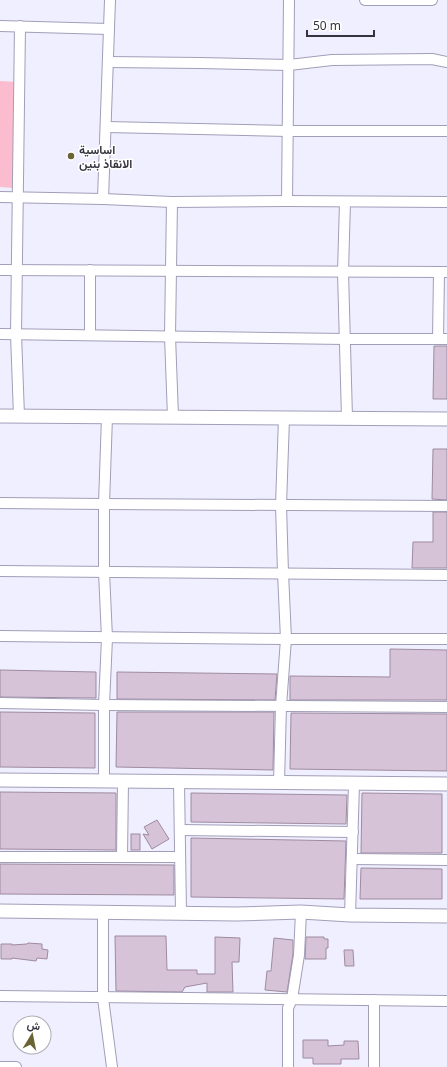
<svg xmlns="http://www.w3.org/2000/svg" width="447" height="1067" viewBox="0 0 447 1067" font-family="'Noto Sans',Vazirmatn,sans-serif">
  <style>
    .green { fill: #fbbccf }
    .building { fill: #d7c3d8; stroke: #9e8b9f }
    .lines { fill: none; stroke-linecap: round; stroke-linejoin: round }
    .minor-casing { stroke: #a19eb8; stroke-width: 12 }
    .tertiary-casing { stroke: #a19eb8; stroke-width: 15 }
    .minor { stroke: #fff; stroke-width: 10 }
    .tertiary { stroke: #fff; stroke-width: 13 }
    .poi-dot { fill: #696431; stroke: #fff; stroke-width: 1.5 }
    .labels { text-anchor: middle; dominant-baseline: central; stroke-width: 3; stroke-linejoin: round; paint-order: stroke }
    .poi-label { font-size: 12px; font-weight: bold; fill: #35343e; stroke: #fff; text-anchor: start }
  </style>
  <rect width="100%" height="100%" fill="#f0efff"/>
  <polygon class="green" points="0,81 17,82 13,188 0,187"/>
  <g class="building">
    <polygon points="434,346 447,346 447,399 433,399"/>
    <polygon points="433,449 447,449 447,500 432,499"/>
    <polygon points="433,512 447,512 447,568 412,568 413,542 433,542"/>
    <polygon points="390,649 447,650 447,700 290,700 290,676 390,677"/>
    <polygon points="0,670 96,672 96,698 0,697"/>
    <polygon points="117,672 277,674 275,700 117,699"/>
    <polygon points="0,712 95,713 95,768 0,767"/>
    <polygon points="117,712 274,712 273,770 116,767"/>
    <polygon points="291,713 447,714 447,771 290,769"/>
    <polygon points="0,792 116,793 116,850 0,849"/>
    <polygon points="191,793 347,795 346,824 191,822"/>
    <polygon points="362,793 442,794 442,853 361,853"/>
    <polygon points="157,820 169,839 152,849 143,834 149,835 144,827"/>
    <rect x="131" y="834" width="9" height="16"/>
    <polygon points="191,838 346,841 344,899 191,897"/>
    <polygon points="0,864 174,865 174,895 0,894"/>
    <polygon points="361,868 442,869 442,899 360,899"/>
    <polygon points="115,936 166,936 167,970 197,970 197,974 215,974 215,937 240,938 239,962 232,962 233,992 207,992 207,983 185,987 182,992 116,991"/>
    <polygon points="306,937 324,937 324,939 328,939 328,948 326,948 326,959 305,959"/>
    <polygon points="274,938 293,940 293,954 287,992 265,990 267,971 271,971"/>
    <polygon points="28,943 42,944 42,949 48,950 47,959 37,958 36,961 12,958 12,959 1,959 1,944 12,944 12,945 27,944"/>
    <polygon points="344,950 353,950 354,966 345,966"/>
    <polygon points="303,1040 328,1040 328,1046 344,1045 344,1041 358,1041 359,1059 341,1059 341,1064 313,1064 313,1058 303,1058"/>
  </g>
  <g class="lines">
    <g class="minor-casing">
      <g id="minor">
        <polyline points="365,0 432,0"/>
        <polyline points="0,26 109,29"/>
        <polyline points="108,62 200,63 289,65 332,60 432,59 447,62"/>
        <polyline points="106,127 288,131 447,131"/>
        <polyline points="0,197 103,199 172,202 287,201 447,202"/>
        <polyline points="103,199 110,0"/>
        <polyline points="287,201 289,0"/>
        <polyline points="172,202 170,336 173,417"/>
        <polyline points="345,202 343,272 347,418"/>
        <polyline points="0,270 447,272"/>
        <polyline points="90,270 90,335"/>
        <polyline points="0,334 345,339 447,339"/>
        <polyline points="438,339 439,272"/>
        <polyline points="19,416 16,334 20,26"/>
        <polyline points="0,503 104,504 447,506"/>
        <polyline points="0,571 447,575"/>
        <polyline points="0,636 286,639 447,639"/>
        <polyline points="0,703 104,705 447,707"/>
        <polyline points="104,781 104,705 107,638 104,572 104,504 107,416"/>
        <polyline points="179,782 181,913"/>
        <polyline points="279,783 281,706 286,639 283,573 281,505 284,418"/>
        <polyline points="180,830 353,832"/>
        <polyline points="0,857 180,857"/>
        <polyline points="122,857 123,781"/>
        <polyline points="352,859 447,860"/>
        <polyline points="103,912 103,998 112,1067"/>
        <polyline points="350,915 354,784"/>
        <polyline points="0,996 447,1001"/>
        <polyline points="374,1000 374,1067"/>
        <polyline points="0,1067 16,1067"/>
        <polyline points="288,1067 288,1008 292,999 299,955 301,912"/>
      </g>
    </g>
    <g class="tertiary-casing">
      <g id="tertiary">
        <polyline points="0,416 447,419"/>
        <polyline points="0,780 447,784"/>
        <polyline points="0,911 236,914 301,912 350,915 447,916"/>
      </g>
    </g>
    <use href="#minor" class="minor"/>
    <use href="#tertiary" class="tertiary"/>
  </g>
  <circle class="poi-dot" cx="71" cy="156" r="4"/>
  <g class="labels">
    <g class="poi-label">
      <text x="79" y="149">اساسية<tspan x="79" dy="14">الانقاذ بنين</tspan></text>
    </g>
  </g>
  <g transform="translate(32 1035) rotate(10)"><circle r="19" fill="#ffffff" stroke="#aeaeb2"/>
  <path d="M0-3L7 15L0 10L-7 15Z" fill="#696431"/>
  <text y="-6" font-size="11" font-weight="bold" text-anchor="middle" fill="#35343e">ش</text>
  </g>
  <path d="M307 30v6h67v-6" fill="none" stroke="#35343e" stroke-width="2"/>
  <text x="313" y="30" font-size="12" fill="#35343e" stroke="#ffffff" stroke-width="3" paint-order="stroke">50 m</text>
</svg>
